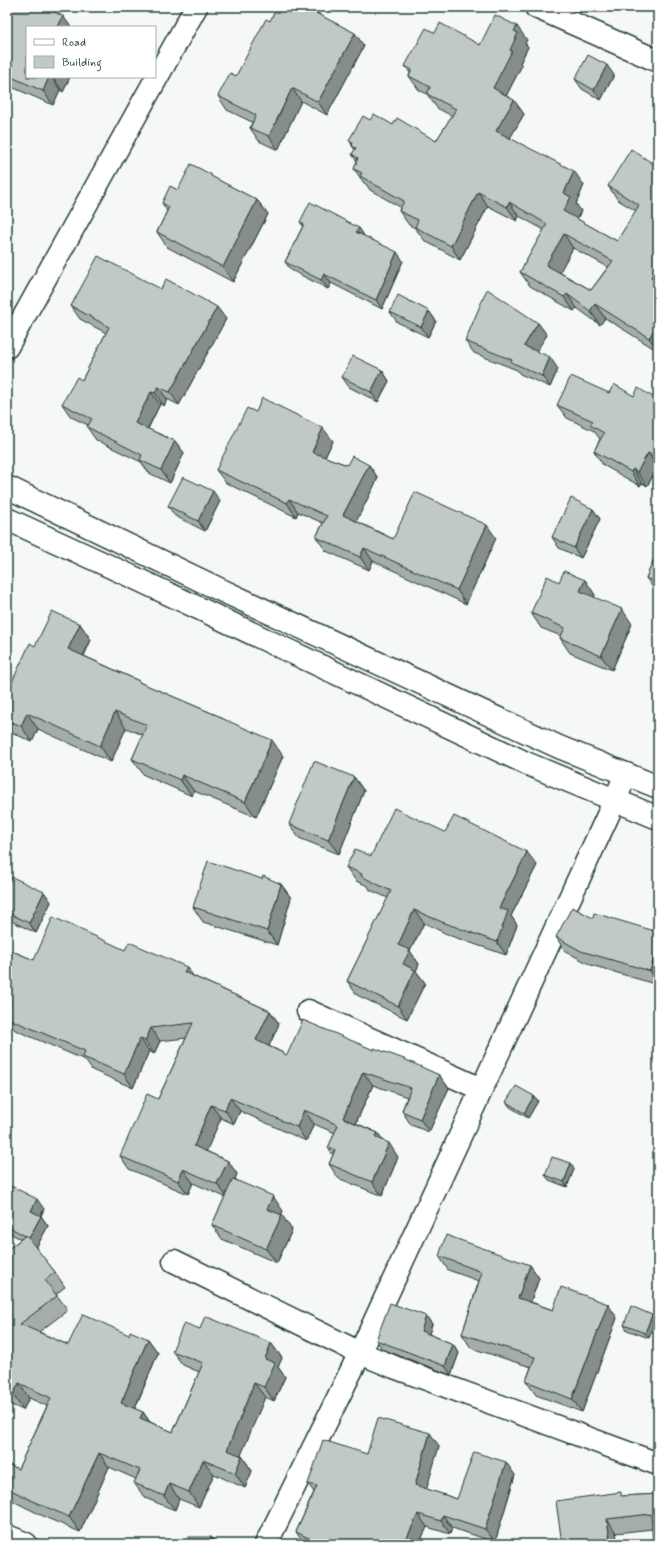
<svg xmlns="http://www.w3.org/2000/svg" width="665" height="1551" viewBox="0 0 665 1551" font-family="Mynerve,sans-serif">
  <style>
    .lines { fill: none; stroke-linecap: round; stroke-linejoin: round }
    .minor-casing { stroke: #1f3d34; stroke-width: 25 }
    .tertiary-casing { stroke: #1f3d34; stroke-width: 25 }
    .minor { stroke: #fff; stroke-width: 22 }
    .tertiary { stroke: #fff; stroke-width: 22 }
    .wall { fill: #a5adaa; stroke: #1f3d34; fill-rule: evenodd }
    .shaded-wall { fill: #868d8b; stroke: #1f3d34 }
    .building { fill: #c0c9c6; stroke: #1f3d34; fill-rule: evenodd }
  </style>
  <rect width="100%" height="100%" fill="#f6f7f7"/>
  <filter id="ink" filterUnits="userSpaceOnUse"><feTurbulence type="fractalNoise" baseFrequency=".025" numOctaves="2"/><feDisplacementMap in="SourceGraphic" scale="8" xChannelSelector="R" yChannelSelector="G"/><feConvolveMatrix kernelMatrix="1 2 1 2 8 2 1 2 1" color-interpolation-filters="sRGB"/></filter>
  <g filter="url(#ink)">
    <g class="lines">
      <g class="minor-casing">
        <g id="minor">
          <polyline points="536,7 658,61"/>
          <polyline points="7,347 196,7"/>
          <polyline points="308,1011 481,1089"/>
          <polyline points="174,1261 360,1353 394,1367 658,1464"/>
          <polyline points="7,1536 26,1544"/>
          <polyline points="266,1544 360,1353 615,800 626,774"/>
        </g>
      </g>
      <g class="tertiary-casing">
        <g id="tertiary">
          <polyline points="7,487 223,591 559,747 658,787"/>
          <polyline points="7,519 137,579 528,764 658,818"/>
        </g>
      </g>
      <use href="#minor" class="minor"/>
      <use href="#tertiary" class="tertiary"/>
    </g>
    <g class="wall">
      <polygon points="7,11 27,77 70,77 63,92 60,90 53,105 7,85"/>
      <polygon points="317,11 319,14 364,46 327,115 301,101 278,150 259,141 250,128 252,122 227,110 218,96 236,76 270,21"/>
      <path d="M435,33L480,45L527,40L525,43L528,47L520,63L522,65L506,96L524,114L510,138L584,185L576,204L581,211L577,219L617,241L636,211L618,200L608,186L658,167V351L605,318L600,325L577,308L574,311L530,286L520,272L544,230L519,216L517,221L488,206L460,260L425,241L415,228L409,225L399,211L400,207L370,190L366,184L364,183L354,169L357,162L352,154L355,150L352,146V145L349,140L370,120L393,125L436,141L452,116L437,108L427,94L419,90L409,76L410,73L405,66ZM573,248L608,267L591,290L559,272Z"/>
      <polygon points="614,75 601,100 582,89 575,79"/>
      <polygon points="214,178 257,200 268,214 233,282 167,247 157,232 167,211 162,203 178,190"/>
      <polygon points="300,222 359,228 364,236 403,261 382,309 331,283 328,289 291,270 285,262 303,226"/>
      <polygon points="161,289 226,319 179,405 167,399 164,406 160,404 148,429 175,441 184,453 170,483 149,473 141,462 96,440 87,427 88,425 71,417 62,404 82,380 106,333 80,319 71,306"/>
      <polygon points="429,311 436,321 428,337 397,322 390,312"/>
      <polygon points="538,323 547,335 536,351 558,369 550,387 520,374 517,370 474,353 465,341"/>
      <polygon points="382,370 389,381 378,402 349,387 342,377"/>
      <polygon points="609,393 634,396 658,400 658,467 647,486 642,483 640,486 603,465 594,451 600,439 594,431 567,418 557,405"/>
      <polygon points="256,412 333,441 325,457 347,465 369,465 378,478 356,521 393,539 496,538 466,604 373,561 369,570 326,551 316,537 323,523 298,512 296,517 226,483 216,470"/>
      <polygon points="220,501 205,531 175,516 168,506"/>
      <polygon points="593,509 600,519 581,558 559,548 552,537"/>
      <polygon points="658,549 658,592 655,590 646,578"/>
      <polygon points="585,580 595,595 594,597 632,624 612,670 570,653 560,638 561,636 541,628 531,613 559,582"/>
      <polygon points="80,624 91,640 84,656 139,681 141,683 221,717 223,719 283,756 256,817 194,791 192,796 144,775 132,759 143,735 126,728 111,762 38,729 32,742 7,730 7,682 11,684 35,646"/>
      <polygon points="354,777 364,791 339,854 299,838 289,824"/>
      <polygon points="445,832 537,865 511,916 517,925 506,955 451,936 424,923 410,951 419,964 416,971 425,983 407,1019 357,995 347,981 388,898 370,890 368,886 356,881 346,867 371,856"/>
      <polygon points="262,879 281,884 291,898 277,945 203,922 193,907"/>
      <polygon points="7,886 44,892 51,902 36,933 7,919"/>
      <polygon points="593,918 658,932 658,985 591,965 565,951 556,937"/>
      <polygon points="7,949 34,960 125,950 193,976 270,1011 279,1024 269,1046 287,1055 374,1050 439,1075 449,1088 429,1132 411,1125 402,1111 407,1097 373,1085 356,1123 378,1133 383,1141 398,1157 382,1196 338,1178 329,1164 333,1155 328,1148 335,1133 314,1124 306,1141 240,1111 234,1124 221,1118 206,1151 228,1161 237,1174 235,1179 283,1211 281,1215 292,1230 277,1263 222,1239 212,1225 225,1197 193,1183 188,1194 129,1169 120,1156 158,1099 186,1038 160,1041 154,1054 149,1051 133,1088 92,1070 85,1060 15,1030 7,1019 7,1013 8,1011 7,1011"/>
      <polygon points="534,1096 538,1101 528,1118 510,1107 506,1102"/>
      <polygon points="571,1163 574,1169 567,1187 549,1180 545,1175"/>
      <polygon points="7,1192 44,1209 41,1216 48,1226 36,1248 35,1247 55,1272 65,1287 56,1294 68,1310 39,1332 68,1345 129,1335 148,1339 158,1353 135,1409 143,1412 150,1422 173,1432 199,1372 183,1365 172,1351 200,1329 271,1343 282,1358 278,1367 285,1377 274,1401 265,1397 240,1456 242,1456 252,1471 245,1488 214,1474 199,1507 179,1499 175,1510 145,1498 134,1483 136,1479 109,1467 80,1532 47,1518 7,1498 7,1464 18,1469 47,1406 29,1398 23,1410 7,1403 7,1323 9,1323 7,1321 7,1250 21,1239 7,1232"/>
      <polygon points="439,1256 530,1265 539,1278 531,1302 553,1310 617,1318 582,1412 536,1395 526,1381 531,1367 471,1348 462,1334 479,1281 448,1270"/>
      <polygon points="652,1315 656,1320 649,1338 627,1330 624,1325"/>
      <polygon points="426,1316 432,1324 429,1334 453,1344 459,1353 451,1375 382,1349 376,1340"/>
      <polygon points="439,1446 426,1489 457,1499 515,1475 495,1542 452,1528 450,1534 427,1527 419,1544 304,1544 296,1532 314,1492 308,1484 367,1454"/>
      <polygon points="658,1494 652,1529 616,1533 618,1544 562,1544 623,1496"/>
    </g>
    <g class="shaded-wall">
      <polygon points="63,16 71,27 58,27"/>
      <polygon points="517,26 527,40 525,43 528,47 520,63 522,65 503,102 493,88 510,50 514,31"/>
      <polygon points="355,33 364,46 327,115 318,102"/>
      <polygon points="607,65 614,75 601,100 594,90"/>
      <polygon points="49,77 51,77 60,90 53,105 43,91"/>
      <polygon points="53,77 70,77 63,92"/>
      <polygon points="292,88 301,101 278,150 269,136"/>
      <polygon points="514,100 524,114 506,145 496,131"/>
      <polygon points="574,171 584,185 576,204 581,211 573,225 563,211 564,193"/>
      <polygon points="478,192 488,206 460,260 451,246"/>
      <polygon points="257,200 268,214 233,282 223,267"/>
      <polygon points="509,202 519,216 517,221 507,207"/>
      <polygon points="359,228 365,237 356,232"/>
      <polygon points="564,234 573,248 556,279 546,265"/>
      <polygon points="658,241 658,253 654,247"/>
      <polygon points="397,252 403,261 382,309 376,300"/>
      <polygon points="658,266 658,287 651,277"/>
      <polygon points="324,274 331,283 328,289 321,280"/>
      <polygon points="567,294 577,308 574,311 564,297"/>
      <polygon points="595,304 605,318 600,325 590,311"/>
      <polygon points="217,307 226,319 179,405 170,392"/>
      <polygon points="429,311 436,321 428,337 421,327"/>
      <polygon points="538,323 547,335 532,358 524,346"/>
      <polygon points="658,323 658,350 649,338"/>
      <polygon points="550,357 558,369 550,387 542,376"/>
      <polygon points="382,370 389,381 378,402 371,392"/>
      <polygon points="158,387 167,399 164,406 155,393"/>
      <polygon points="151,392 160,404 144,436 135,423"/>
      <polygon points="323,428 333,441 321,465 312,452"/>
      <polygon points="175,441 184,453 170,483 161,470"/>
      <polygon points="648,453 658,467 647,486 637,472"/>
      <polygon points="369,465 378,478 353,528 343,515"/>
      <polygon points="633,469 642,483 640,486 631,472"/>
      <polygon points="213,491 220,501 205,531 198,521"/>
      <polygon points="289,499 298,512 296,517 287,503"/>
      <polygon points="593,509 600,519 581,558 574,548"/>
      <polygon points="487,525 496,538 466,604 457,590"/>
      <polygon points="364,548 373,561 369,570 360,557"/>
      <polygon points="585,580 595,595 590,606 580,591"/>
      <polygon points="622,609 632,624 612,670 601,656"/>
      <polygon points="80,624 91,640 79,664 68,649"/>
      <polygon points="115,712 126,728 111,762 100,746"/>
      <polygon points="27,713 38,729 32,742 21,726"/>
      <polygon points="272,740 283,756 256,817 245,802"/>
      <polygon points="182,775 194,791 192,796 180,780"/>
      <polygon points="354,777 364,791 339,854 328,840"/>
      <polygon points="527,852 537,865 511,916 517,925 506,955 497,942 499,908"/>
      <polygon points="281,884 291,898 277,945 267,931"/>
      <polygon points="44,892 51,902 36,933 29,923"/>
      <polygon points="414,910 424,923 410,951 419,964 416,971 425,983 407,1019 398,1006 403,964 398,945"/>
      <polygon points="658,946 658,983 650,971"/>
      <polygon points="187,967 196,980 184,972"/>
      <polygon points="270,1011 279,1024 265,1054 256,1040"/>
      <polygon points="151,1028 160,1041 154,1054 145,1041"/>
      <polygon points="140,1038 149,1051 133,1088 124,1074"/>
      <polygon points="363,1072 373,1085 352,1131 343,1118"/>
      <polygon points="439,1075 449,1088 429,1132 420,1119"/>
      <polygon points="534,1096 538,1101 528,1118 524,1113"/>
      <polygon points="230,1098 240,1111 234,1124 225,1110"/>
      <polygon points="211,1105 221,1118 203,1159 194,1146"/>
      <polygon points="304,1110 314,1124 306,1141 297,1127"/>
      <polygon points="378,1133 387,1146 375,1137"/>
      <polygon points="389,1143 398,1157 382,1196 372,1182"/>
      <polygon points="228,1161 237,1174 227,1197 217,1184"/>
      <polygon points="571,1163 574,1169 567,1187 564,1182"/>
      <polygon points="183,1169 193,1183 188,1194 178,1181"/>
      <polygon points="273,1196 283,1211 277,1223 267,1209"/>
      <polygon points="37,1199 44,1209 38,1221 31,1211"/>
      <polygon points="282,1215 292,1230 277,1263 266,1249"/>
      <polygon points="41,1216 48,1226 36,1248 29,1238"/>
      <polygon points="530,1265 539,1278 527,1312 518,1298"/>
      <polygon points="608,1304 617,1318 582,1412 572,1399"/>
      <polygon points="652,1315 656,1320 649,1338 645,1333"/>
      <polygon points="426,1316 432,1324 427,1340 421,1331"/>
      <polygon points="148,1339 158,1353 131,1417 121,1403"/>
      <polygon points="271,1343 282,1358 278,1367 285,1377 274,1401 264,1387 265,1359"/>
      <polygon points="453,1344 459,1353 451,1375 445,1366"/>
      <polygon points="19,1383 29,1398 23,1410 13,1395"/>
      <polygon points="254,1383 265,1397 237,1465 227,1450"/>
      <polygon points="143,1412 153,1427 140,1418"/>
      <polygon points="430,1433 439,1446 424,1498 415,1485"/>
      <polygon points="99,1453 109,1467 80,1532 69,1517"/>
      <polygon points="242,1456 252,1471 245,1488 235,1473"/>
      <polygon points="203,1460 214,1474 199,1507 189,1492"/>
      <polygon points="506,1462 515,1475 495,1542 485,1529"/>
      <polygon points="169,1484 179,1499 175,1510 164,1496"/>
      <polygon points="418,1514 427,1527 419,1544 404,1544"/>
      <polygon points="443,1515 452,1528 450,1534 441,1521"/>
      <polygon points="607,1519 616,1533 618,1544 612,1544 610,1541"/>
      <polygon points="211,1537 215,1542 215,1544 211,1544"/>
    </g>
    <g class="building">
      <polygon points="12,7 43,7 63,16 58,27 27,27 27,77 49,77 43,91 7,75 7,11 10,12"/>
      <polygon points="277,7 309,7 317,11 316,13 355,33 318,102 292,88 269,136 250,128 256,115 218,96 230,73 236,76 266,19 270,21"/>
      <path d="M495,15L517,26L514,31L518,33L510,50L512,51L493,88L514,100L496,131L574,171L564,193L571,197L563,211L617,241L639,205L608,186L631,149L658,167V175L656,178L658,179V241L654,247L658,250V266L651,277L658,282V323L649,338L595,304L590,311L567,294L564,297L520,272L547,224L509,202L507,207L478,192L451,246L415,227L418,220L399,211L404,201L360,176L362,173L354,169L358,158L352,154L356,148L352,146L353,143L349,140L363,116L370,120L374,114L393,125L397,118L436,141L456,109L427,94L430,87L409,76L412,70L405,66L426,28L435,33L440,23L480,45ZM564,234L613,261L591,290L546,265Z"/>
      <polygon points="588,55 607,65 594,90 575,79"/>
      <polygon points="191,164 212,175 211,176 257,200 223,267 157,232 169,207 162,203 170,186 178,190"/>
      <polygon points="310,202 359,228 356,232 397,252 376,300 324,274 321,280 285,262 304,224 300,222"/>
      <polygon points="98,256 161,289 166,279 217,307 170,392 158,387 155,393 151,392 135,423 175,441 161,470 140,460 142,455 87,427 92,419 62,404 77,377 82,380 109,327 71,306"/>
      <polygon points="487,289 538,323 524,346 550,357 542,376 511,362 512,360 465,341"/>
      <polygon points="398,295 429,311 421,327 390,312"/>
      <polygon points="353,356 382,370 371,392 342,377"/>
      <polygon points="571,376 609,393 614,384 634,396 638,388 658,400 658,458 648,453 637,472 633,469 631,472 594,451 604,433 590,425 593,421 557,405"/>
      <polygon points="262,398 323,428 312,452 347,465 352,456 369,465 343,515 393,539 415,492 487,525 457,590 364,548 360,557 316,537 327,516 289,499 287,503 216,470 247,408 256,412"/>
      <polygon points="183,477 213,491 198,521 168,506"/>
      <polygon points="571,498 593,509 574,548 552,537"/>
      <polygon points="658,549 658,584 646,578"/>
      <polygon points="564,571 585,580 580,591 622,609 601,656 560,638 565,628 531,613 547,576 559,582"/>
      <polygon points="52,611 80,624 68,649 139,681 139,682 221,717 221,718 272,740 245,802 182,775 180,780 132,759 147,725 115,712 100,746 27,713 21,726 7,720 7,682 11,684 30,643 35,646"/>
      <polygon points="314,761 354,777 328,840 289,824"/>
      <polygon points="394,808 445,832 454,816 527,852 499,908 508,911 497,942 442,922 414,910 398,945 410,950 403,964 415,970 398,1006 347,981 391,891 361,876 362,874 346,867 355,849 371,856"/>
      <polygon points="208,861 262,879 263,876 281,884 267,931 193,907"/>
      <polygon points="12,877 44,892 29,923 7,912 7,886"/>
      <polygon points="572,907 593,918 594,913 658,932 658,946 650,971 581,951 556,937"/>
      <polygon points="53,917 125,950 129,942 187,967 184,972 270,1011 256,1040 287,1055 303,1020 374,1050 374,1048 404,1059 439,1075 420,1119 402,1111 411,1088 363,1072 343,1118 378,1133 375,1137 389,1143 372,1182 329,1164 335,1150 328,1148 338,1125 304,1110 297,1127 230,1098 225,1110 211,1105 194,1146 228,1161 217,1184 183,1169 178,1181 120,1156 147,1094 158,1099 193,1023 151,1028 145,1041 140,1038 124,1074 83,1057 85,1051 7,1018 7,1013 11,1003 7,1001 7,949 34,960"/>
      <polygon points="516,1086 534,1096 524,1113 506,1102"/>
      <polygon points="552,1157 571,1163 564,1182 545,1175"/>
      <polygon points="233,1179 273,1196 267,1209 282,1215 266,1249 212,1225"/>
      <polygon points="11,1186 37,1199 31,1211 41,1216 29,1238 7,1226 7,1192"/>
      <polygon points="26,1235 55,1272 45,1280 57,1296 20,1324 68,1345 83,1314 129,1335 130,1331 148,1339 121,1403 143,1412 140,1418 173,1432 203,1363 172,1351 184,1323 200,1329 205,1316 271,1343 265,1359 275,1363 264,1387 254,1383 227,1450 242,1456 235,1473 203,1460 189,1492 169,1484 164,1496 134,1483 140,1470 99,1453 69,1517 37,1503 7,1488 7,1464 18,1469 51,1398 19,1383 13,1395 7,1393 7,1323 11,1324 7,1319 7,1250"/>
      <polygon points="446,1235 530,1265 518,1298 553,1310 561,1287 608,1304 572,1399 526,1381 535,1357 462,1334 482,1272 439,1256"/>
      <polygon points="390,1303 426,1316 421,1331 453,1344 445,1366 376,1340"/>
      <polygon points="631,1306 652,1315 645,1333 624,1325"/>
      <polygon points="378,1418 430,1433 415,1485 457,1499 474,1452 506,1462 485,1529 443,1515 441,1521 418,1514 404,1544 311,1544 313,1540 296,1532 317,1486 308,1484 323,1440 367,1454"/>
      <polygon points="621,1492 621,1496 658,1494 658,1544 653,1544 651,1514 607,1519 610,1541 590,1544 562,1544 556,1501"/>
      <rect x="189" y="1537" width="22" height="7"/>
    </g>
  </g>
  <rect width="665" height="1551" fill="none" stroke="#fff" stroke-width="24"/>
  <rect x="12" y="12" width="641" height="1527" fill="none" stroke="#1f3d34" stroke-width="1.5" filter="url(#ink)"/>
  <rect x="26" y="26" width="130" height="52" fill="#ffffff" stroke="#a5b1ae"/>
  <rect x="34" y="39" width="20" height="6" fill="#ffffff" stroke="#a5b1ae"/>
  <text x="62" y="46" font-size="12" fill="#1f3d34">Road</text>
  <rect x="34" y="56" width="20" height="12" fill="#c0c9c6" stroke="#a5b1ae"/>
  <text x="62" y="66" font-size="12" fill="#1f3d34">Building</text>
</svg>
